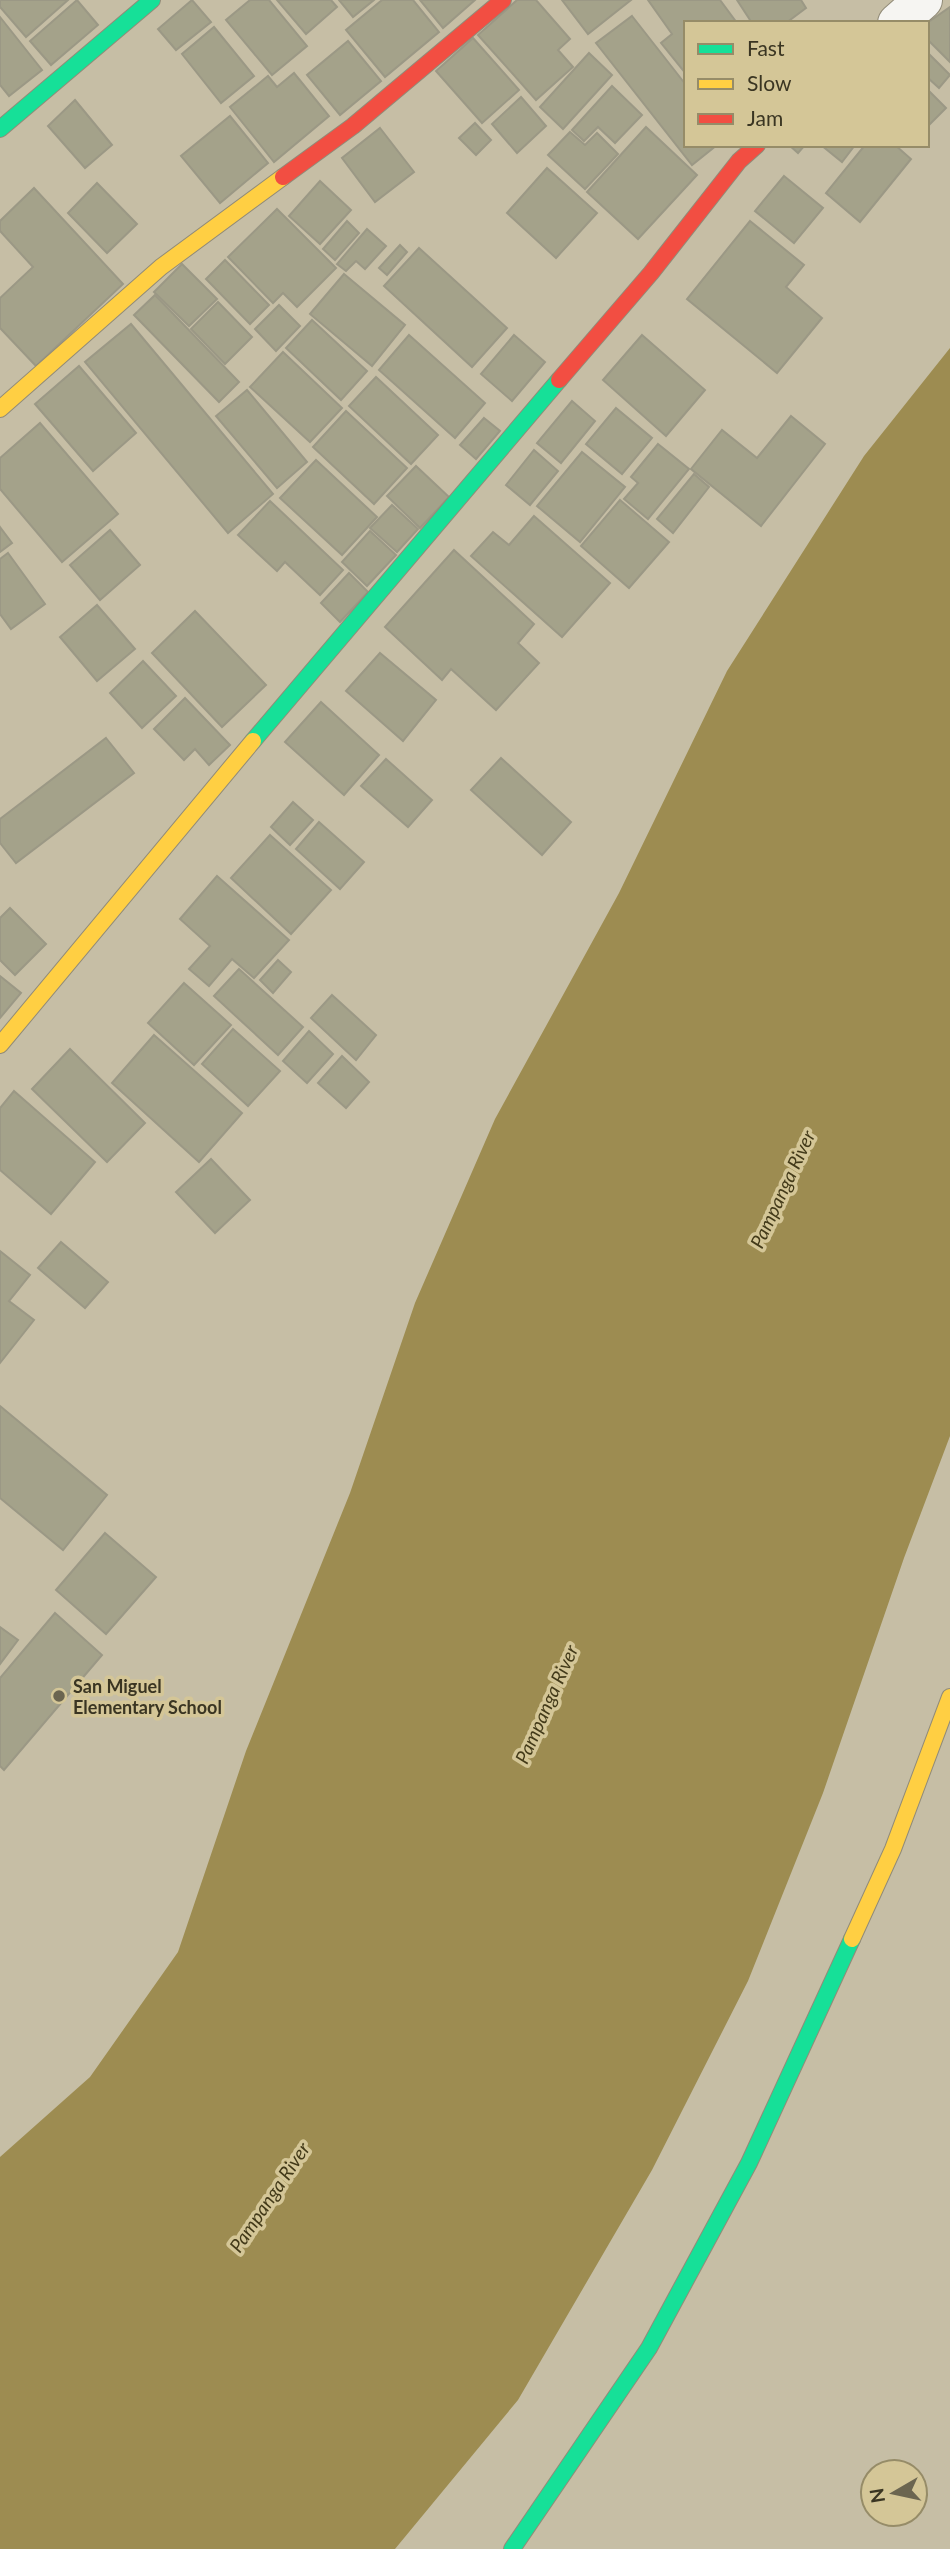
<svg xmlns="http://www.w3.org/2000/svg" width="950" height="2549" viewBox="0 0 950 2549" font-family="Lato,sans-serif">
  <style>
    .water { fill: #9d8c51 }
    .building { fill: #a4a28a; stroke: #9b9885; stroke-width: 2 }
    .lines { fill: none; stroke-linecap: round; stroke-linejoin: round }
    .street-casing { stroke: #918b78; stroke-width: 40 }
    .fast-casing { stroke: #918b78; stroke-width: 18 }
    .slow-casing { stroke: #918b78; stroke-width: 18 }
    .jam-casing { stroke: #918b78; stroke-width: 18 }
    .street { stroke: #f6f5f2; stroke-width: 38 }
    .fast { stroke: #16e098; stroke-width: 16 }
    .slow { stroke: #ffcf43; stroke-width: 16 }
    .jam { stroke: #f24e42; stroke-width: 16 }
    .poi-dot { fill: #6b6550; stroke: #d4c697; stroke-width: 2.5 }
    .labels { text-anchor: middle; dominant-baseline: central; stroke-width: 7; stroke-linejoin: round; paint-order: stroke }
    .poi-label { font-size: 18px; font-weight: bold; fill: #3a3522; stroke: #d4c697; text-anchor: start }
    .water-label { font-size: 19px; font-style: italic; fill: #433a19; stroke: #d4c697 }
  </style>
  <rect width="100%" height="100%" fill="#c6bea5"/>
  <polygon class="water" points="950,348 950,1436 904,1558 823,1793 748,1981 652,2170 518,2400 395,2549 0,2549 0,2157 90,2077 178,1952 246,1751 350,1493 415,1303 495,1119 619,893 727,671 864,456"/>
  <g class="building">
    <polygon points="0,0 68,0 26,37 0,7"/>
    <polygon points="77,0 98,25 51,65 30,41"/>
    <polygon points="192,0 211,22 176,50 158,29"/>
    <polygon points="250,0 269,0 307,46 272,75 226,20"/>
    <polygon points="277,0 331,0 337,7 306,34"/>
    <polygon points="339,0 374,0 353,17"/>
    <polygon points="382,0 413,0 439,32 385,77 346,30"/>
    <polygon points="420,0 475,0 443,28"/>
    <polygon points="517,0 536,0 570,39 558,50 573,67 536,100 478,35"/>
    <polygon points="562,0 631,0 588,34"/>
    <polygon points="648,0 720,0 737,23 686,23 686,74 661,43 672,34"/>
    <polygon points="737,0 801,0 806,8 786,23 752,23"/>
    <polygon points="950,7 950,62 927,39 927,23"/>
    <polygon points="632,16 686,85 686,145 717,145 692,165 596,43"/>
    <polygon points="0,17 42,70 9,96 0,85"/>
    <polygon points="214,27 254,76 221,103 182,54"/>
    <polygon points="473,38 519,90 482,123 436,71"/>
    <polygon points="348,41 381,81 340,115 307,75"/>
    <polygon points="927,52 950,75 939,88 927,77"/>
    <polygon points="589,53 612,75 563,129 540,107"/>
    <polygon points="294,73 329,116 274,162 230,107 268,76 277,87"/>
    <polygon points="612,86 642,115 615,143 598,127 584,141 572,130"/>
    <polygon points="927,89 946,108 927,127"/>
    <polygon points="521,97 546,126 517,153 492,124"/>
    <polygon points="75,100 112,145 85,168 48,126"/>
    <polygon points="230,116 268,163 220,203 181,156"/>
    <polygon points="475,123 491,140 476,155 459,138"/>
    <polygon points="646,127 697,175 638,239 587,192"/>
    <polygon points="380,128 414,172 375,202 342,158"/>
    <polygon points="570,132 585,145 597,133 618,154 585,189 548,155"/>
    <polygon points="789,145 805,145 798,153"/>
    <polygon points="821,145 855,145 842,162"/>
    <polygon points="865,145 895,145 911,159 860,222 826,193"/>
    <polygon points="547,168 597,213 556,258 507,213"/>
    <polygon points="784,176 823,208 794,243 755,211"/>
    <polygon points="320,181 351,210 320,244 289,216"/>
    <polygon points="97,183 137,224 107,253 68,213"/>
    <polygon points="34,188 123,284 36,366 0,328 0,298 33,267 0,231 0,221"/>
    <polygon points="277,209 336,268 297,307 283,293 273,303 228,257"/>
    <polygon points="347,221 359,233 335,260 323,249"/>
    <polygon points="750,221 804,265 786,287 822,318 777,373 687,299"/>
    <polygon points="367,229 386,246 365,269 356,261 346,271 337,264"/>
    <polygon points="400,245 407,252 387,275 379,268"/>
    <polygon points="419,248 507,328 472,367 384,286"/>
    <polygon points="225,260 269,305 250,324 206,279"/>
    <polygon points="182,264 217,299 189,326 154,292"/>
    <polygon points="344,274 405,325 372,366 310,314"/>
    <polygon points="155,295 239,382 219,402 134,315"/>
    <polygon points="218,302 252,337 225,364 191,329"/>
    <polygon points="279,305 300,326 276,351 255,329"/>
    <polygon points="312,320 367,371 341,400 286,348"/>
    <polygon points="131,324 273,494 228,533 85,362"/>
    <polygon points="409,335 485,403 455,438 379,370"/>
    <polygon points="514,335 545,362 512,401 481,374"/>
    <polygon points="642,335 705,390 666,436 603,380"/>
    <polygon points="283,352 342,408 310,442 250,387"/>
    <polygon points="79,366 136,433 93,471 35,404"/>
    <polygon points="376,377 438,435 411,464 349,406"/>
    <polygon points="247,390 307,462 277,488 216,416"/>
    <polygon points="572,401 595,421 561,463 537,443"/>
    <polygon points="616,408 652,438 622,474 586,444"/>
    <polygon points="346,411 407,468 374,504 313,447"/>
    <polygon points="791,416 825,444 761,526 691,469 722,430 757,458"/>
    <polygon points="484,418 500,431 476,459 460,445"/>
    <polygon points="40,423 118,514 62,562 0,489 0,458"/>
    <polygon points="658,444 689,469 648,519 624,499 638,483 631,477"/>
    <polygon points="534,450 558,471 530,505 506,485"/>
    <polygon points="582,452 625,487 580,542 537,506"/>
    <polygon points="316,460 377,517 342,555 280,498"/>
    <polygon points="416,466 449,497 420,528 387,496"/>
    <polygon points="694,474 709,487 673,533 657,519"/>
    <polygon points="620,500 669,542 629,588 581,546"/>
    <polygon points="270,501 343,570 320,595 285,562 277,571 238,535"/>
    <polygon points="392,505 418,529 397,552 370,528"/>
    <polygon points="534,516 610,583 562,637 471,556 493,532 509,545"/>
    <polygon points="0,527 12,543 0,552"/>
    <polygon points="110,530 140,565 100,600 70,565"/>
    <polygon points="370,531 396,555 367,586 342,562"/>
    <polygon points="454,550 534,624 518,643 539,663 496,710 451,669 442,680 385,627"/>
    <polygon points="8,553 45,604 11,629 0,614 0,559"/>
    <polygon points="349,573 368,592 340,622 321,603"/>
    <polygon points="97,605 135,649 97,681 60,637"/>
    <polygon points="195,611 266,685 222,727 152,653"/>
    <polygon points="380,653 436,700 403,741 346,691"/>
    <polygon points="143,661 176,696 142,728 110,693"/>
    <polygon points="185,698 230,745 209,765 195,749 184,760 154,729"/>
    <polygon points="321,702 379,755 344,795 285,742"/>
    <polygon points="106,738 134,773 16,863 0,843 0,819"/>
    <polygon points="501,758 571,822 542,855 471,790"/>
    <polygon points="386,759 432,800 408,827 361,786"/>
    <polygon points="293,802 313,820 290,845 271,827"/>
    <polygon points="319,822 364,862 340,889 296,849"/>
    <polygon points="270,835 331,890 291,934 231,878"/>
    <polygon points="217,876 289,940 254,978 232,959 209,986 189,969 210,946 180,919"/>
    <polygon points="10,908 46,944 15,975 0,960 0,918"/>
    <polygon points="278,960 291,972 273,993 260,980"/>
    <polygon points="239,969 303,1027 278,1055 214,996"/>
    <polygon points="0,976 21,993 0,1018"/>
    <polygon points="184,983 231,1025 194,1065 148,1023"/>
    <polygon points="332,995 376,1035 356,1060 311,1018"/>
    <polygon points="233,1029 280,1071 248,1106 202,1064"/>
    <polygon points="309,1031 333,1054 307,1083 283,1061"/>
    <polygon points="154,1035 242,1113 199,1162 112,1083"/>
    <polygon points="70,1049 145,1123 107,1162 32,1089"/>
    <polygon points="342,1056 369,1082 346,1108 318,1083"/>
    <polygon points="14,1091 95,1162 51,1214 0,1170 0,1108"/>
    <polygon points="211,1159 250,1200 215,1233 176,1192"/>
    <polygon points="61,1242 108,1282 85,1308 38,1268"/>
    <polygon points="0,1251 30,1275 9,1301 34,1320 0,1363"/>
    <polygon points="0,1406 107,1495 63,1550 0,1498"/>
    <polygon points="105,1533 156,1577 106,1634 56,1590"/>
    <polygon points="55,1613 102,1655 4,1770 0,1766 0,1678"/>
    <polygon points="0,1627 18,1640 0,1664"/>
  </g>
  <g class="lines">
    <g class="street-casing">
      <polyline id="street" points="897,23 923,0"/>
    </g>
    <g class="fast-casing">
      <g id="fast">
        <polyline points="0,129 152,0"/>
        <polyline points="253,741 559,380"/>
        <polyline points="512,2549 649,2348 749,2163 852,1939"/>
      </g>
    </g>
    <g class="slow-casing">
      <g id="slow">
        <polyline points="0,409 161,267 283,177"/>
        <polyline points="0,1045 253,741"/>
        <polyline points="852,1939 893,1849 950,1697"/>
      </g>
    </g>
    <g class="jam-casing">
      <g id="jam">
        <polyline points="283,177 353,126 503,0"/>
        <polyline points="559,380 651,273 739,161 757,145"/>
      </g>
    </g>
    <use href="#street" class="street"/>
    <use href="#fast" class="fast"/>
    <use href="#slow" class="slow"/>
    <use href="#jam" class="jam"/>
  </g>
  <circle class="poi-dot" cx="59" cy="1696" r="7"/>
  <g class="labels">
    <g class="poi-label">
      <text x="73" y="1686">San Miguel<tspan x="73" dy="21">Elementary School</tspan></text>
    </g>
    <g class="water-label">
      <text transform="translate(782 1189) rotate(-65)">Pampanga River</text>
      <text transform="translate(546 1704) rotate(-66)">Pampanga River</text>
      <text transform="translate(269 2197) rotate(-56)">Pampanga River</text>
    </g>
  </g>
  <rect x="684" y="21" width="245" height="126" fill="#d4c697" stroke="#968c68" stroke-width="2"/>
  <rect x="698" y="44" width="35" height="10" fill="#16e098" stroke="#968c68" stroke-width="2"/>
  <text x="747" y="56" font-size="21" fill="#3a3522">Fast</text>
  <rect x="698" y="79" width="35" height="10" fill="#ffcf43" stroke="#968c68" stroke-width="2"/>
  <text x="747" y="91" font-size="21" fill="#3a3522">Slow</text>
  <rect x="698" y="114" width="35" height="10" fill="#f24e42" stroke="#968c68" stroke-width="2"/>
  <text x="747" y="126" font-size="21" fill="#3a3522">Jam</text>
  <g transform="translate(894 2493) rotate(261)"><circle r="33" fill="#d4c697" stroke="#968c68" stroke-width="2"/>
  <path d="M0-5L12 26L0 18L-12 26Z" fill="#6b6550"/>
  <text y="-10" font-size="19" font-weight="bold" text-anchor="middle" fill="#3a3522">N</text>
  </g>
</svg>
